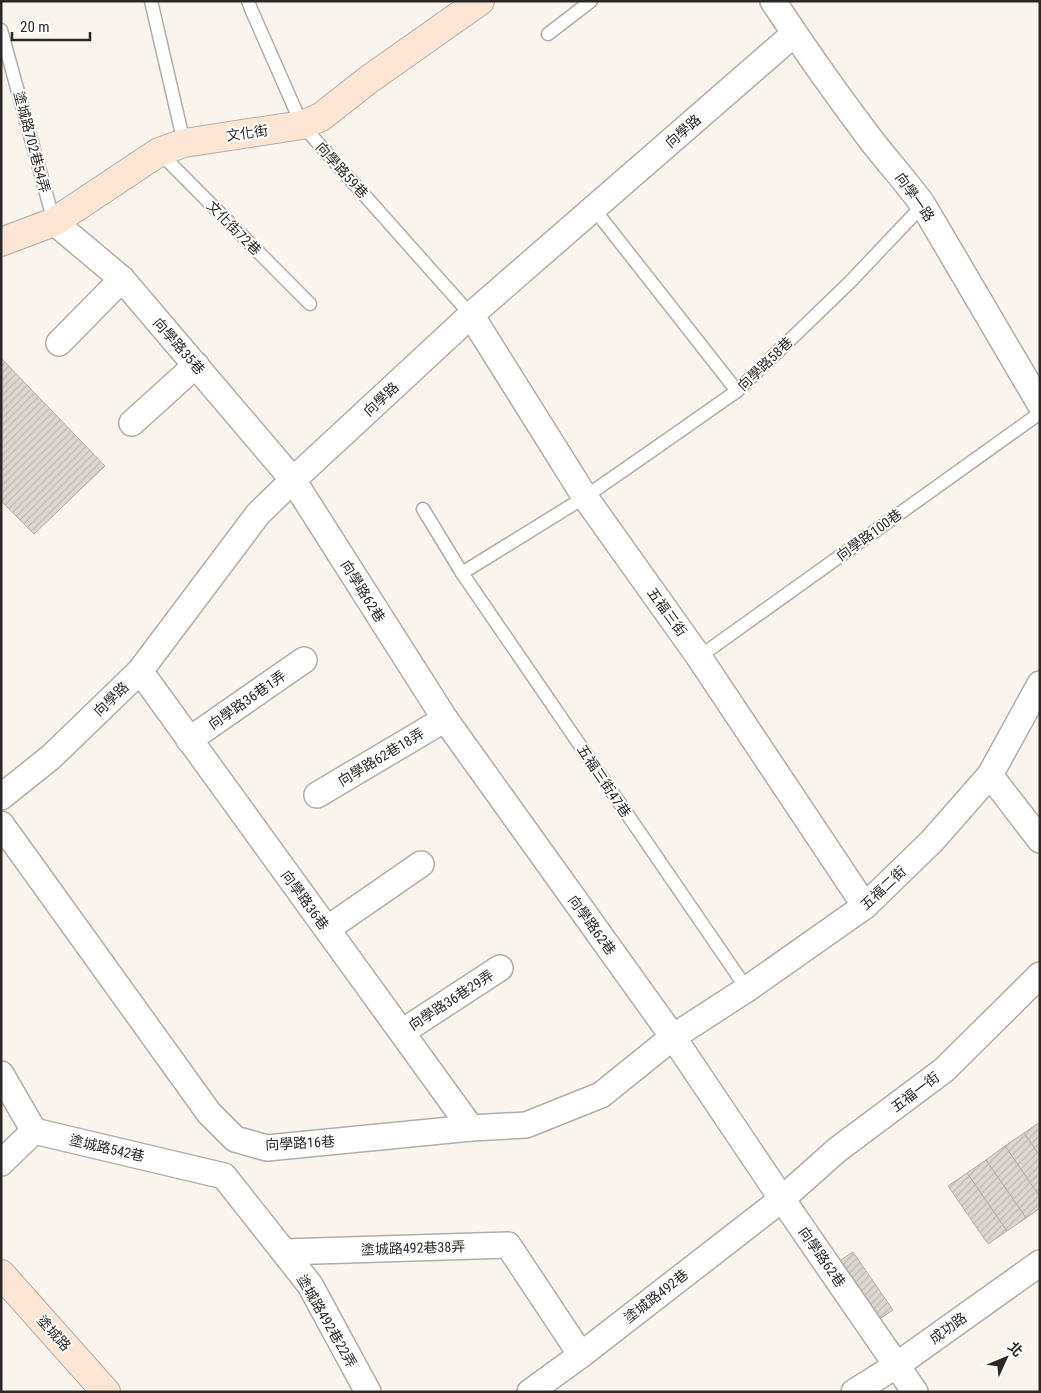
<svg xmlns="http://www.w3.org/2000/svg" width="1041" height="1393" viewBox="0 0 1041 1393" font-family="'Roboto Condensed','Noto Sans TC',sans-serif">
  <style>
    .building { fill: url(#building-hatch); stroke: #b2ada7 }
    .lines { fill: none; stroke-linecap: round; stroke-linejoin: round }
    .lane-casing { stroke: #b2ada7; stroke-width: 15 }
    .street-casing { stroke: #b2ada7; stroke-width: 28 }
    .secondary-casing { stroke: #b2ada7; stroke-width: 30 }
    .lane { stroke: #fff; stroke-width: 12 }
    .street { stroke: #fff; stroke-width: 25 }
    .secondary { stroke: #fde5d4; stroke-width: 28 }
    .labels { text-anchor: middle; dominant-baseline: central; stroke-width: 4; stroke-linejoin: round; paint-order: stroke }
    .street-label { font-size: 14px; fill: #2b2927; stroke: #fff }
  </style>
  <defs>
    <pattern id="building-hatch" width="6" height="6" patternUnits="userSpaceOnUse" patternTransform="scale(1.25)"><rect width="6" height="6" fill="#dbd6d0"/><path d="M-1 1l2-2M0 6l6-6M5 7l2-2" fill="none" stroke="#bcb8b3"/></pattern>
  </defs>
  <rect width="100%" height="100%" fill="#f9f4ed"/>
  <g class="building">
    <polygon points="1,358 105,466 34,534 1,501"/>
    <polygon points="1040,1122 1040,1156 1024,1133"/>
    <polygon points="1024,1133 1040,1156 1040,1197 1005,1146"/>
    <polygon points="1005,1146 1040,1197 1040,1208 1026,1218 986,1160"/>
    <polygon points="986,1160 1026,1218 1007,1231 967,1173"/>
    <polygon points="967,1173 1007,1231 988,1244 948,1186"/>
    <polygon points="853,1252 893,1310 874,1323 833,1265"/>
  </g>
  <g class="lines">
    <g class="lane-casing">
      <g id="lane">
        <polyline points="151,1 184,143"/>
        <polyline points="248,1 251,9 302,125 471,315"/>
        <polyline points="1,30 54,222"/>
        <polyline points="548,34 591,1"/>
        <polyline points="159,152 310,304"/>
        <polyline points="594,209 737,391"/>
        <polyline points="423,509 462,573 747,989"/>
        <polyline points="462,573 585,497 657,447 737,391 850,282 923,205"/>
        <polyline points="699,657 1040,413"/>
      </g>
    </g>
    <g class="street-casing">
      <g id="street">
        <path d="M773,1C803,47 835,92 868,136C886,160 906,181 923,205L1040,404"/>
        <polyline points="54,222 122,279 293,480 445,719 673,1037 782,1199 915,1392"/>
        <polyline points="471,315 585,497 699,657 865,906"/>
        <polyline points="59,343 122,279"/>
        <polyline points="132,423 196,365"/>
        <polyline points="140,671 471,1128"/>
        <polyline points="189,740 304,660"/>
        <polyline points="990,775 1040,840"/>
        <polyline points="317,795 445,719"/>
        <polyline points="1,797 51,757 140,671 258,514 293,480 471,315 794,34"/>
        <polyline points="1,824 209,1113 235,1139 267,1148 471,1128 526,1125 601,1095 673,1037 747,989 865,906 932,841 990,775 1040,684"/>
        <polyline points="327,929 421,864"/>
        <polyline points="402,1032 500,968"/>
        <polyline points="1,1074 34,1131"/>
        <polyline points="1,1163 34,1131 224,1176 284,1252 508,1245 581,1355"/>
        <polyline points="284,1252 310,1285 368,1392"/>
        <polyline points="530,1392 581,1355 782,1199 837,1150 944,1070 1040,975"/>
        <polyline points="854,1392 897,1365 1040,1263"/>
      </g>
    </g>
    <g class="secondary-casing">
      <g id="secondary">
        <polyline points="1,242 54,222 159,152 184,143 302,125 321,117 368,80 480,1"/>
        <polyline points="1,1274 106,1392"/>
      </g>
    </g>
    <use href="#lane" class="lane"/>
    <use href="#street" class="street"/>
    <use href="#secondary" class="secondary"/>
  </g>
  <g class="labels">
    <g class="street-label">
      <text transform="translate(683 131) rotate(-41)">向學路</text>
      <text transform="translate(247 133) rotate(-8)">文化街</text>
      <text transform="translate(32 142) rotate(75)">塗城路702巷54弄</text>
      <text transform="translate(342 170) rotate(48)">向學路59巷</text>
      <text transform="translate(915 197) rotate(55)">向學一路</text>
      <text transform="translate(234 228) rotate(45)">文化街72巷</text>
      <text transform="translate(179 346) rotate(49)">向學路35巷</text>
      <text transform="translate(765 364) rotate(-44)">向學路58巷</text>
      <text transform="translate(381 399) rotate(-43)">向學路</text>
      <text transform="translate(869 535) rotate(-36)">向學路100巷</text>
      <text transform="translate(363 591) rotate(58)">向學路62巷</text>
      <text transform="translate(667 612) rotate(54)">五福三街</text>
      <text transform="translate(111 699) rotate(-44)">向學路</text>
      <text transform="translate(247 700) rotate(-35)">向學路36巷1弄</text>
      <text transform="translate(381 757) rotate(-31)">向學路62巷18弄</text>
      <text transform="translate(604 781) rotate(56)">五福三街47巷</text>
      <text transform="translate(883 888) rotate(-43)">五福二街</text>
      <text transform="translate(305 900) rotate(54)">向學路36巷</text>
      <text transform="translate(592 925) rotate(54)">向學路62巷</text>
      <text transform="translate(451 1000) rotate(-33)">向學路36巷29弄</text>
      <text transform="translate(915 1092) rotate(-37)">五福一街</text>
      <text transform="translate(300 1143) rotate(-3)">向學路16巷</text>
      <text transform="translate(107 1148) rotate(13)">塗城路542巷</text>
      <text transform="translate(413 1248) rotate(-2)">塗城路492巷38弄</text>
      <text transform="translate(822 1257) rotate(55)">向學路62巷</text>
      <text transform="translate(656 1296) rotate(-38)">塗城路492巷</text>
      <text transform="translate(327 1321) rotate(60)">塗城路492巷22弄</text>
      <text transform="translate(948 1328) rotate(-36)">成功路</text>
      <text transform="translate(54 1333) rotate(48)">塗城路</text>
    </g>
  </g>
  <rect width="1041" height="1393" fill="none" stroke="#2b2927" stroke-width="5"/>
  <g transform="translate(1006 1358) rotate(46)" stroke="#ffffff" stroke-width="4" paint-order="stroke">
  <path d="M0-4L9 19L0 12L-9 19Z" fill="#2b2927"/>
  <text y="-8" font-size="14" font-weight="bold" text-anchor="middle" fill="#2b2927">北</text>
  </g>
  <path d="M12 32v8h78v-8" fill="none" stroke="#2b2927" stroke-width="2.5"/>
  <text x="20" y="32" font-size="15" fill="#2b2927" stroke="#ffffff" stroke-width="4" paint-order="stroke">20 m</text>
</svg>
